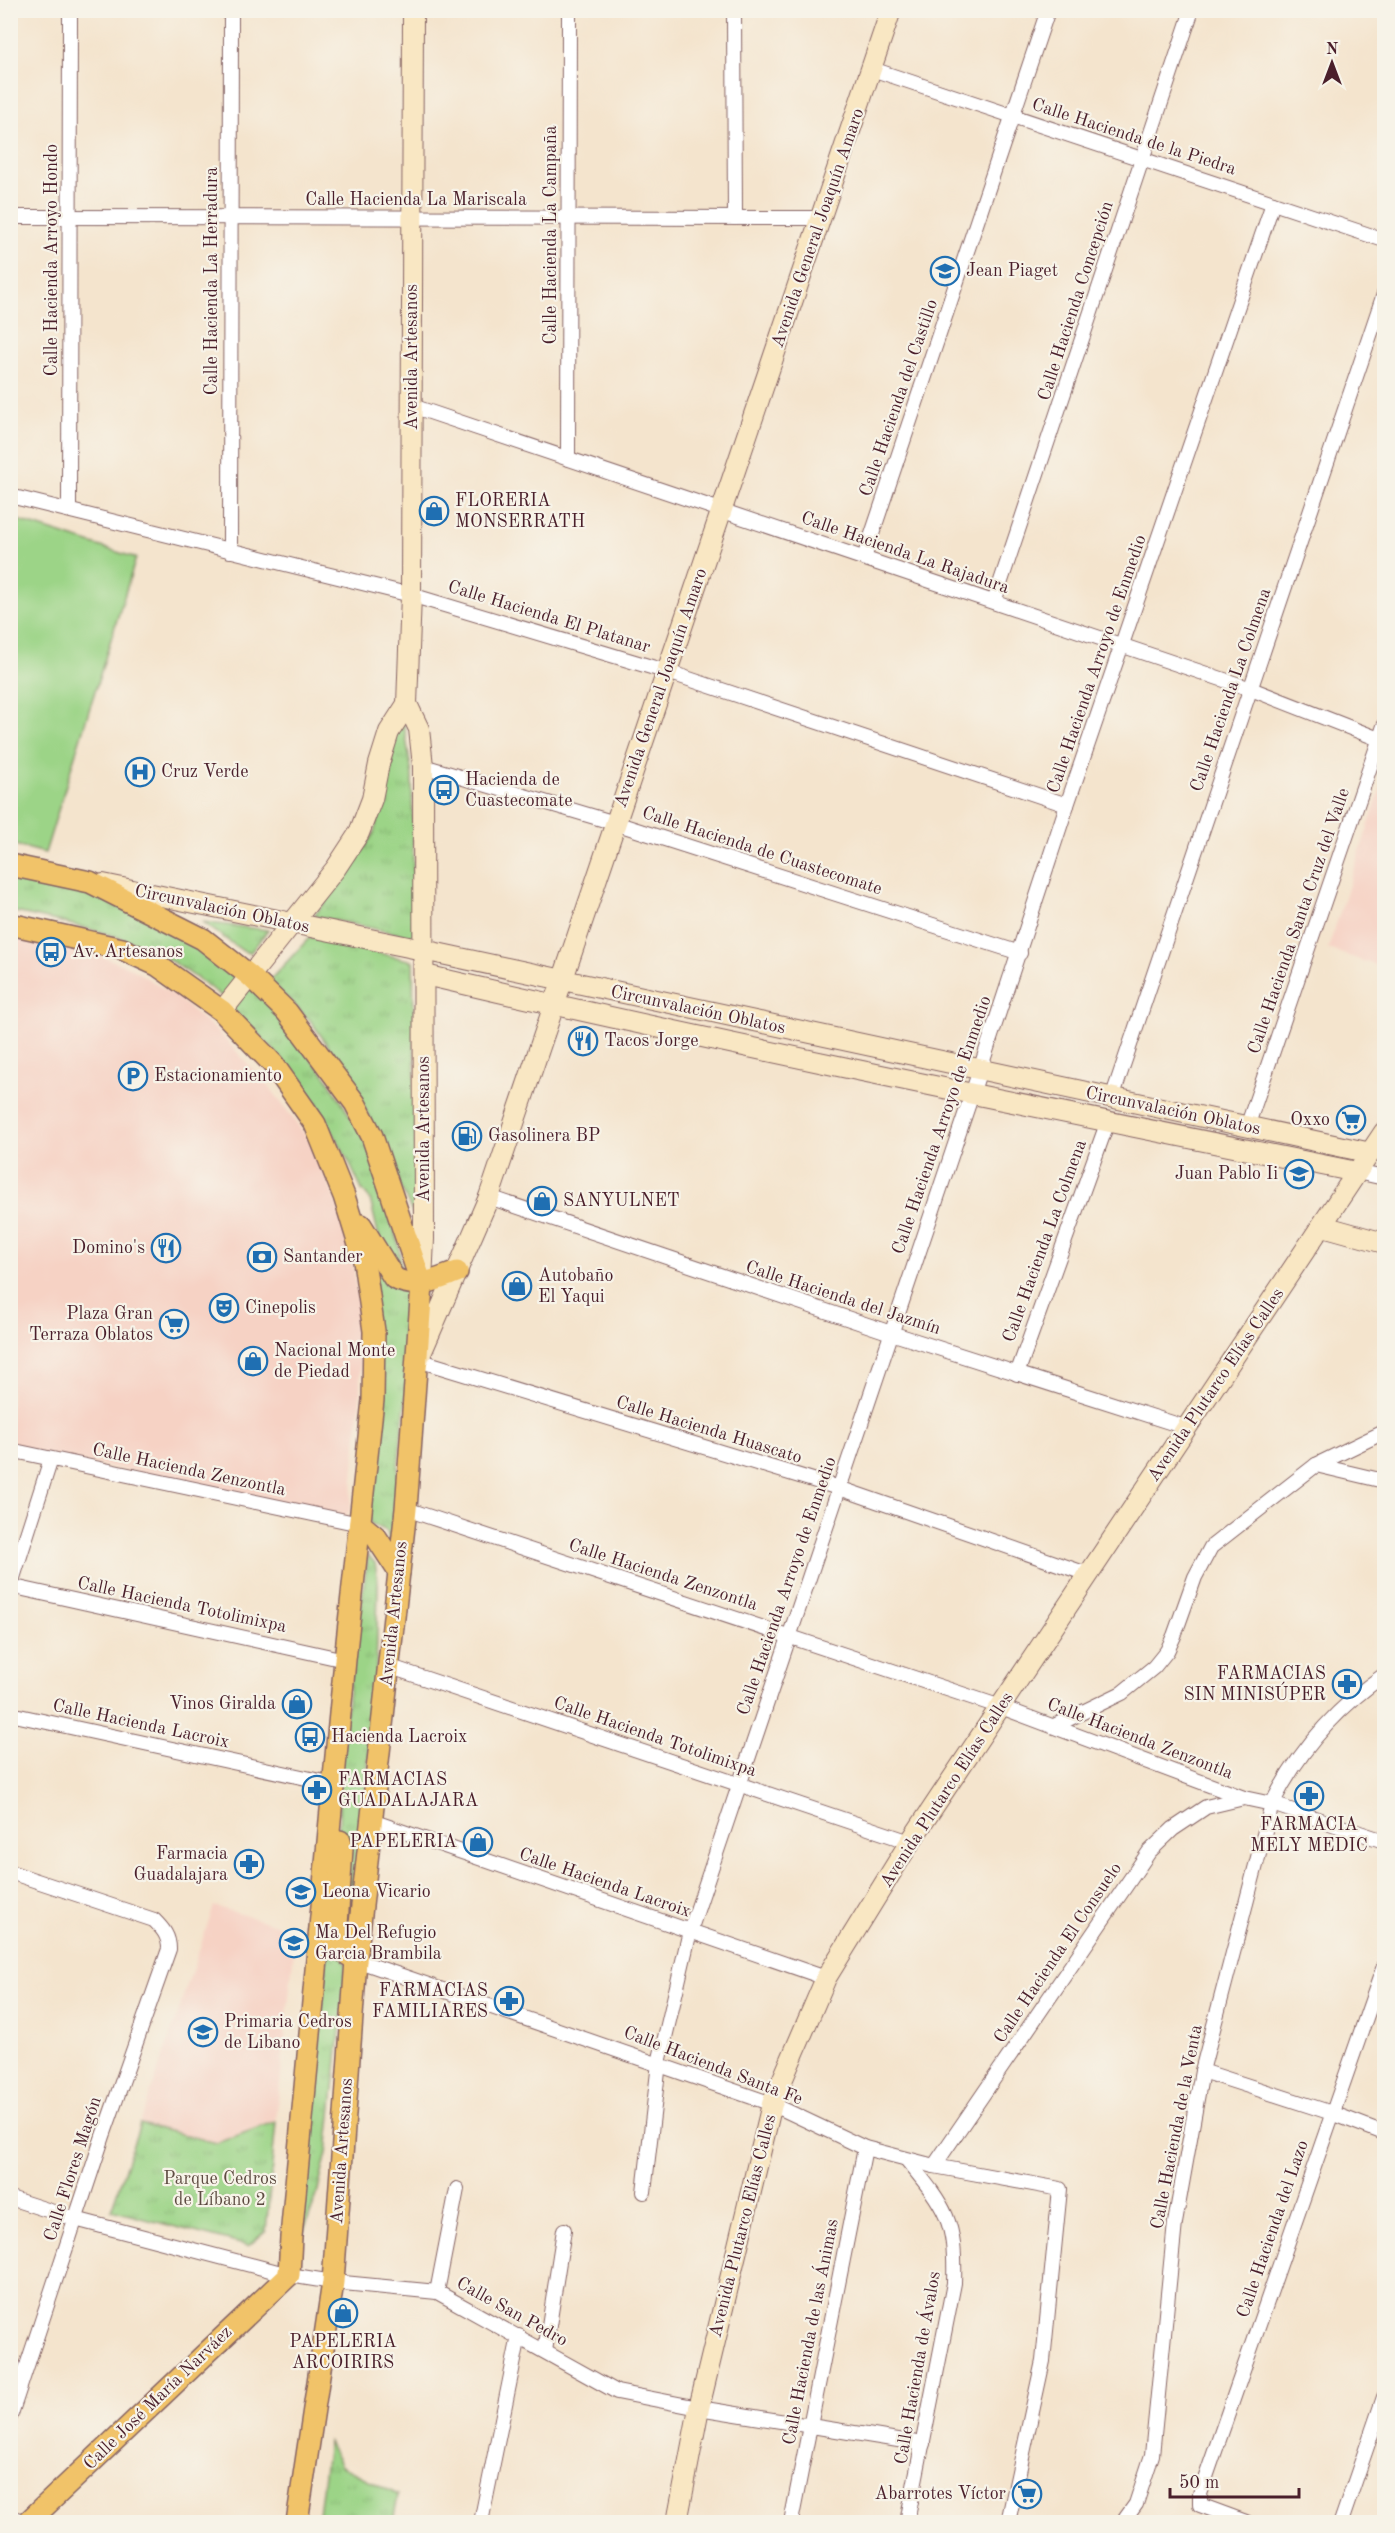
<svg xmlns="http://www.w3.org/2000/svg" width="1395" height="2533" viewBox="0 0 1395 2533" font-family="'Old Standard TT',serif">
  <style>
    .built { fill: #f6d2c4 }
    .park { fill: url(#park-tufts); stroke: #737a59; stroke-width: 1.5 }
    .pitch { fill: #9cd487; stroke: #737a59; stroke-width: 1.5 }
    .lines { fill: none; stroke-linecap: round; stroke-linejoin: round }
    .street-casing { stroke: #866464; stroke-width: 16 }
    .secondary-casing { stroke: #866464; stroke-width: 22 }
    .primary-casing { stroke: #866464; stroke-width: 24 }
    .street { stroke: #fff; stroke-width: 14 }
    .secondary { stroke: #f9e7c3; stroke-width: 20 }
    .primary { stroke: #f1c369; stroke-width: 21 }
    .labels { text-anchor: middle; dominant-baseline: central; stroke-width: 4.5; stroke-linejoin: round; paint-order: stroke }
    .street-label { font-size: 18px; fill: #4a1f2b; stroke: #f7f3e8 }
    .poi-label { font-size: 18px; fill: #4a1f2b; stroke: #f7f3e8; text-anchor: start }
    .park-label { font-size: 18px; fill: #5e4c42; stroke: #f7f3e8 }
  </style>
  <defs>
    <pattern id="park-tufts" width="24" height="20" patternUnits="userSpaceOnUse" patternTransform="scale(1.5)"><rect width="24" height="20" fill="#9cd487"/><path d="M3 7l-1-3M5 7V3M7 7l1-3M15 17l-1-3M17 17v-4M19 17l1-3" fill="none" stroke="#88b675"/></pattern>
  </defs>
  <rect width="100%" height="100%" fill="#f7f3e8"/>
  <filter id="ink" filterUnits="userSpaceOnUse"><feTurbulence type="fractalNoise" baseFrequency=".0167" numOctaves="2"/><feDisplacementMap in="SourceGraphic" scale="12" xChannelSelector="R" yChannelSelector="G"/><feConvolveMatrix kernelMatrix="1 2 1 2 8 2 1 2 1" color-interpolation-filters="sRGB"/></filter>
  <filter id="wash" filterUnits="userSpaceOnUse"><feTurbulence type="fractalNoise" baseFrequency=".008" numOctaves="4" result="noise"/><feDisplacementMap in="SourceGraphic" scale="24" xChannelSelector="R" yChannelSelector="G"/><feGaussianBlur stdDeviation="1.35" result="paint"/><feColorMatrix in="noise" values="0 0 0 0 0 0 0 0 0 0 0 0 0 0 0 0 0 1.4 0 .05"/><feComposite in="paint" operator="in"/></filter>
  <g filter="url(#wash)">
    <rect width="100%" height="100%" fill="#f4e4cd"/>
    <g class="built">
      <polygon points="1384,778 1384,968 1328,949"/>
      <polygon points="11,936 93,953 131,968 175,996 218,1032 268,1085 312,1144 338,1207 354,1270 360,1320 360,1402 350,1510 347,1516 11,1447"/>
      <polygon points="214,1906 296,1931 276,2121 217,2143 140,2124"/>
    </g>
    <g class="park">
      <polygon points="403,718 412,775 414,937 314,916 350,871 374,833 391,765 395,733"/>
      <path d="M11,875L96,893L179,933L237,976L223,997C195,977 165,954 132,942C93,928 51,920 11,911Z"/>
      <polygon points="202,922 268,930 250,953 243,951"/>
      <polygon points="310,937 413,961 417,1223 352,1080 310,1020 269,981"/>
      <path d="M250,987L267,1004L327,1078L372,1152L398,1242L402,1272L382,1250L370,1199L362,1190C332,1122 290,1057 231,1010Z"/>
      <polygon points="375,1268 404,1292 413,1295 410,1365 401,1437 390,1548 387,1531 370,1523"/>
      <polygon points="368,1555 375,1563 378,1583 376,1677 351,1947 340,1933 342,1839 339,1828 340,1756"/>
      <polygon points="332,1933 346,1964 341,2022 327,2153 316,2198 300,2241 327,1957"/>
      <polygon points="276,2121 266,2231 248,2246 111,2210 140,2124 217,2143"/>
      <polygon points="328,2442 341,2466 398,2495 393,2522 318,2522"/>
    </g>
    <polygon class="pitch" points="11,518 136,558 45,853 11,844"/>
  </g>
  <g filter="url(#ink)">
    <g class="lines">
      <g class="street-casing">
        <g id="street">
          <polyline points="734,10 735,218"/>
          <polyline points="872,69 1384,240"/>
          <polyline points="10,217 821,218"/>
          <polyline points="412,406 1251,689 1384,741"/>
          <polyline points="568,459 569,10"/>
          <polyline points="10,496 411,595 668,672 1067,805"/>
          <polyline points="69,510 70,10"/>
          <polyline points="230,551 231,10"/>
          <polyline points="864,558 1048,10"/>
          <polyline points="994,602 1192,10"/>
          <polyline points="423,766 615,823 1020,953"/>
          <polyline points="1112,1098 1384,294"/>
          <polyline points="1247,1127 1384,726"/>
          <polyline points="1357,1172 1384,1178"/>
          <polyline points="489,1197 891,1333 1188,1428"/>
          <polyline points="418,1360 839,1488 1090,1575"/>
          <polyline points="1017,1374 1108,1121"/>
          <polyline points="10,1450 360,1524"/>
          <polyline points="1316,1465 1384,1481"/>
          <polyline points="406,1509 1001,1707 1244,1798 1272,1804 1384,1841"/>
          <polyline points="10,1586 345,1660"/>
          <polyline points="10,1587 51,1459"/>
          <polyline points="388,1666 910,1842"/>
          <polyline points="10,1714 334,1784"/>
          <polyline points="1054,1726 1122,1693 1154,1667 1167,1651 1174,1636 1195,1577 1211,1547 1316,1465 1384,1432"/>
          <polyline points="372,1821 826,1978"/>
          <path d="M10,1872L154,1920C163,1929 169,1936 169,1949L103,2136L10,2417"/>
          <polyline points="356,1960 772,2104 865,2148 934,2166 1060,2189 1043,2361 1008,2522"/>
          <polyline points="1202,2071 1332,2113 1384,2133"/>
          <polyline points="934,2166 1149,1852 1173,1829 1206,1807 1244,1798"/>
          <polyline points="644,2192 659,2063 690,1931 972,1094 1067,805 1273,203"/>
          <polyline points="10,2198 75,2219 289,2275 333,2282 437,2292 617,2392 699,2408 923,2444"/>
          <polyline points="437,2292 457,2189"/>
          <polyline points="545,2351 564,2230"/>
          <polyline points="10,2517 28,2522"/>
          <polyline points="481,2522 519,2336"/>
          <polyline points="791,2522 865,2148"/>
          <path d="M907,2522L954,2283C956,2220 946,2208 907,2160"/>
          <path d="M1123,2522L1136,2504L1152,2455L1175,2223L1202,2071L1272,1804C1299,1750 1335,1709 1384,1675"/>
          <polyline points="1246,2522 1200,2505 1200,2494 1384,1966"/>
          <polyline points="1341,2522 1384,2397"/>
        </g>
      </g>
      <g class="secondary-casing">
        <g id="secondary">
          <polyline points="413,10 411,595 407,704 419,729 423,766 424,1239 422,1282"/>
          <polyline points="103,884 423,950 1371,1153"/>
          <path d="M425,975C734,1047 1046,1109 1357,1172"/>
          <polyline points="222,1011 336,868 359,833 372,799 379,764 389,732 407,704"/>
          <polyline points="1323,1226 1384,1243"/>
          <polyline points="419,1358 489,1197 891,10"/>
          <polyline points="677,2522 699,2408 772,2104 826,1978 910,1842 1384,1132"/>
        </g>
      </g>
      <g class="primary-casing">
        <g id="primary">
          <polyline points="10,865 90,882 203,939 250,976 287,1012 355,1103 372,1136 422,1285 406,1509 356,1960 333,2282 297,2522"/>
          <polyline points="10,924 122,949 157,965 222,1011 273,1064 315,1124 344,1196 364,1261 374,1331 373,1400 345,1660 291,2237 289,2275 28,2522"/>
          <path d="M361,1225L394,1278C417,1290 435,1280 457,1272"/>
          <polyline points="360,1524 376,1537 399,1572"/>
          <polyline points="340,1841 342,1849 336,1940 339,1949 356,1960"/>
        </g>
      </g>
      <use href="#street" class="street"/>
      <use href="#secondary" class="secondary"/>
      <use href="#primary" class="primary"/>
    </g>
  </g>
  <defs>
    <g id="school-ring" transform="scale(1.5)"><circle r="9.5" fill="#f7f3e8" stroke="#1f6fb2" stroke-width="1.5"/><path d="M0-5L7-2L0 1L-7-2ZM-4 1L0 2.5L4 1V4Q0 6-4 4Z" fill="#1f6fb2"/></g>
    <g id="shop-ring" transform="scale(1.5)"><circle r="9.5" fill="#f7f3e8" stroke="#1f6fb2" stroke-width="1.5"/><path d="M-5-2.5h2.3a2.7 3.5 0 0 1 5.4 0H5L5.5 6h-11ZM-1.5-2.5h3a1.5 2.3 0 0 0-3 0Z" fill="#1f6fb2"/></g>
    <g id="hospital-ring" transform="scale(1.5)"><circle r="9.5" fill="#f7f3e8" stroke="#1f6fb2" stroke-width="1.5"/><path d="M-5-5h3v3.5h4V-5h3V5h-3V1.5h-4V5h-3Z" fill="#1f6fb2"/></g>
    <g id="bus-ring" transform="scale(1.5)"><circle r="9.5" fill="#f7f3e8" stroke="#1f6fb2" stroke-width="1.5"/><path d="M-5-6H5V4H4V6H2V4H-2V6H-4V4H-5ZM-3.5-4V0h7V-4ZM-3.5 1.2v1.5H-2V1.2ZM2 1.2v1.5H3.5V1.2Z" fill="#1f6fb2"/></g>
    <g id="restaurant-ring" transform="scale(1.5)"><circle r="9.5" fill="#f7f3e8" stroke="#1f6fb2" stroke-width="1.5"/><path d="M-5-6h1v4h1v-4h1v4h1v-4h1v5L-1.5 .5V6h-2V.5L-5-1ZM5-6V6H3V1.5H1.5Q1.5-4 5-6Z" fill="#1f6fb2"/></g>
    <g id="parking-ring" transform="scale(1.5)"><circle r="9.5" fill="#f7f3e8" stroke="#1f6fb2" stroke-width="1.5"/><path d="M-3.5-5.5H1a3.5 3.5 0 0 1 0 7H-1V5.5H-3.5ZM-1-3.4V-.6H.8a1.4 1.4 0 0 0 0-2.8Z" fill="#1f6fb2"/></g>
    <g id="supermarket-ring" transform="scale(1.5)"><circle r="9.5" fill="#f7f3e8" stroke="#1f6fb2" stroke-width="1.5"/><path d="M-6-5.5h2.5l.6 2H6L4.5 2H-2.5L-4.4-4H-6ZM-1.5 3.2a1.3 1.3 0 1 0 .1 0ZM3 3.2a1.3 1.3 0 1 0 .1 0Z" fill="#1f6fb2"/></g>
    <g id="fuel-ring" transform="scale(1.5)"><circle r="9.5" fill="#f7f3e8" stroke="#1f6fb2" stroke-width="1.5"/><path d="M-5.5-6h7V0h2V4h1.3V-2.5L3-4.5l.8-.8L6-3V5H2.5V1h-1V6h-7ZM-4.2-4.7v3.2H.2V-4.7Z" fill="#1f6fb2"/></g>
    <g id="bank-ring" transform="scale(1.5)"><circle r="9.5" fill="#f7f3e8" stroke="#1f6fb2" stroke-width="1.5"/><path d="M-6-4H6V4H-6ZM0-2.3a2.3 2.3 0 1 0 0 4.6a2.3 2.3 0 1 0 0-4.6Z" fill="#1f6fb2"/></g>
    <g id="theatre-ring" transform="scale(1.5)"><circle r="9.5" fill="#f7f3e8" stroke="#1f6fb2" stroke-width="1.5"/><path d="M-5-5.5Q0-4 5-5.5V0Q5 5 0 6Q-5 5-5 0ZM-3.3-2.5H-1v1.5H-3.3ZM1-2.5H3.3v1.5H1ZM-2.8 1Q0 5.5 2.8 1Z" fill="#1f6fb2"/></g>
    <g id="pharmacy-ring" transform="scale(1.5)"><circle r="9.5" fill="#f7f3e8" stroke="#1f6fb2" stroke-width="1.5"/><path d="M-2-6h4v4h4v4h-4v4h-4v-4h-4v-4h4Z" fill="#1f6fb2"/></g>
  </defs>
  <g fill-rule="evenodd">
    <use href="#school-ring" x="945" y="271"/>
    <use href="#shop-ring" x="434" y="511"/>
    <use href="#hospital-ring" x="140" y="772"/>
    <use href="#bus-ring" x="444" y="790"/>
    <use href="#bus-ring" x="51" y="952"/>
    <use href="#restaurant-ring" x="583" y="1041"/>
    <use href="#parking-ring" x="133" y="1076"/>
    <use href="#supermarket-ring" x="1351" y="1120"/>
    <use href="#fuel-ring" x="467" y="1136"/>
    <use href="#school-ring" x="1299" y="1174"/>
    <use href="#shop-ring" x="542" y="1201"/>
    <use href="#restaurant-ring" x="166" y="1248"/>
    <use href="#bank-ring" x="262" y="1257"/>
    <use href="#shop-ring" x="517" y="1286"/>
    <use href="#theatre-ring" x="224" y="1308"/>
    <use href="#supermarket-ring" x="174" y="1324"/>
    <use href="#shop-ring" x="253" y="1361"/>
    <use href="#pharmacy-ring" x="1347" y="1684"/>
    <use href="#shop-ring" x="297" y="1704"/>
    <use href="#bus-ring" x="310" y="1737"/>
    <use href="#pharmacy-ring" x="317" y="1790"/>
    <use href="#pharmacy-ring" x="1309" y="1796"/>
    <use href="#shop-ring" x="478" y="1842"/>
    <use href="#pharmacy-ring" x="249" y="1864"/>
    <use href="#school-ring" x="301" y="1892"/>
    <use href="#school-ring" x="294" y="1943"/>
    <use href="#pharmacy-ring" x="509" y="2001"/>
    <use href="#school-ring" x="203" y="2032"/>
    <use href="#shop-ring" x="343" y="2313"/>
    <use href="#supermarket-ring" x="1027" y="2494"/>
  </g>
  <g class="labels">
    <g class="street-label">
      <text transform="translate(1134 137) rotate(18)">Calle Hacienda de la Piedra</text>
      <text x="416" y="200">Calle Hacienda La Mariscala</text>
      <text transform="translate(818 228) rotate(-71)">Avenida General Joaquín Amaro</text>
      <text transform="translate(551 235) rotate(-90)">Calle Hacienda La Campaña</text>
      <text transform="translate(52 260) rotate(-90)">Calle Hacienda Arroyo Hondo</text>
      <text transform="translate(212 281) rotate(-90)">Calle Hacienda La Herradura</text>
      <text transform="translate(1076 301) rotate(-72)">Calle Hacienda Concepción</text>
      <text transform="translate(412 357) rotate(-90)">Avenida Artesanos</text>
      <text transform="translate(899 398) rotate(-71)">Calle Hacienda del Castillo</text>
      <text transform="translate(905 553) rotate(19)">Calle Hacienda La Rajadura</text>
      <text transform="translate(549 617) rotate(17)">Calle Hacienda El Platanar</text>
      <text transform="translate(1097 664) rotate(-71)">Calle Hacienda Arroyo de Enmedio</text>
      <text transform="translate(661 688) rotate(-71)">Avenida General Joaquín Amaro</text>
      <text transform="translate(1231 690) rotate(-71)">Calle Hacienda La Colmena</text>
      <text transform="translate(762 851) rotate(18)">Calle Hacienda de Cuastecomate</text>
      <text transform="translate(222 909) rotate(12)">Circunvalación Oblatos</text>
      <text transform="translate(1299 921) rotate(-71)">Calle Hacienda Santa Cruz del Valle</text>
      <text transform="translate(698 1010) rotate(12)">Circunvalación Oblatos</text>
      <text transform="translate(1173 1111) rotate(12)">Circunvalación Oblatos</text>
      <text transform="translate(942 1125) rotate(-71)">Calle Hacienda Arroyo de Enmedio</text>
      <text transform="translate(424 1129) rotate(-90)">Avenida Artesanos</text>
      <text transform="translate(1045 1241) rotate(-70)">Calle Hacienda La Colmena</text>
      <text transform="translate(843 1298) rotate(18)">Calle Hacienda del Jazmín</text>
      <text transform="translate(1216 1385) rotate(-56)">Avenida Plutarco Elías Calles</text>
      <text transform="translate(709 1430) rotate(17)">Calle Hacienda Huascato</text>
      <text transform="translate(189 1470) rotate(12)">Calle Hacienda Zenzontla</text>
      <text transform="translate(663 1575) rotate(18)">Calle Hacienda Zenzontla</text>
      <text transform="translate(787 1586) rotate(-71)">Calle Hacienda Arroyo de Enmedio</text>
      <text transform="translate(182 1605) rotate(12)">Calle Hacienda Totolimixpa</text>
      <text transform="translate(394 1614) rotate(-84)">Avenida Artesanos</text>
      <text transform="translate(141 1724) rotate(12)">Calle Hacienda Lacroix</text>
      <text transform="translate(655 1737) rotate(19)">Calle Hacienda Totolimixpa</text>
      <text transform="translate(1140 1739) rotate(21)">Calle Hacienda Zenzontla</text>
      <text transform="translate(947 1790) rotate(-57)">Avenida Plutarco Elías Calles</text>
      <text transform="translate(605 1883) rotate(19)">Calle Hacienda Lacroix</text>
      <text transform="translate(1058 1953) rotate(-56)">Calle Hacienda El Consuelo</text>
      <text transform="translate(713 2066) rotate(21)">Calle Hacienda Santa Fe</text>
      <text transform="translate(1177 2127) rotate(-79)">Calle Hacienda de la Venta</text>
      <text transform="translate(342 2151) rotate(-86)">Avenida Artesanos</text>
      <text transform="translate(73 2169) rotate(-72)">Calle Flores Magón</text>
      <text transform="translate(743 2226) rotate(-76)">Avenida Plutarco Elías Calles</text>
      <text transform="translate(1273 2229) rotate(-71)">Calle Hacienda del Lazo</text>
      <text transform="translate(512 2312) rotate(29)">Calle San Pedro</text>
      <text transform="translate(811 2332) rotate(-79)">Calle Hacienda de las Ánimas</text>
      <text transform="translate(918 2368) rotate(-80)">Calle Hacienda de Ávalos</text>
      <text transform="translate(158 2398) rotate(-44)">Calle José María Narváez</text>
    </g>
    <g class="poi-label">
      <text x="966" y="271">Jean Piaget</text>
      <text x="455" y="501">FLORERIA<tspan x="455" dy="21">MONSERRATH</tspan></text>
      <text x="161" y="772">Cruz Verde</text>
      <text x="465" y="780">Hacienda de<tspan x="465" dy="21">Cuastecomate</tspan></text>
      <text x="72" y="952">Av. Artesanos</text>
      <text x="604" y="1041">Tacos Jorge</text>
      <text x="154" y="1076">Estacionamiento</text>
      <text x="1330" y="1120" text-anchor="end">Oxxo</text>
      <text x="488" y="1136">Gasolinera BP</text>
      <text x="1278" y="1174" text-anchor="end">Juan Pablo Ii</text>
      <text x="563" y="1201">SANYULNET</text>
      <text x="145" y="1248" text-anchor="end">Domino's</text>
      <text x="283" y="1257">Santander</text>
      <text x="538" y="1276">Autobaño<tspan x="538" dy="21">El Yaqui</tspan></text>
      <text x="245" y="1308">Cinepolis</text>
      <text x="153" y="1314" text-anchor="end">Plaza Gran<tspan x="153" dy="21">Terraza Oblatos</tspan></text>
      <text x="274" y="1351">Nacional Monte<tspan x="274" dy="21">de Piedad</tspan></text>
      <text x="1326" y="1674" text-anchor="end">FARMACIAS<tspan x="1326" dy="21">SIN MINISÚPER</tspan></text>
      <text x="276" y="1704" text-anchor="end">Vinos Giralda</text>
      <text x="331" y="1737">Hacienda Lacroix</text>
      <text x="338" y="1780">FARMACIAS<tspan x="338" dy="21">GUADALAJARA</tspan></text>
      <text x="1309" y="1825" text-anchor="middle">FARMACIA<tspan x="1309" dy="21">MELY MEDIC</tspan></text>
      <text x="457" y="1842" text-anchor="end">PAPELERIA</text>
      <text x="228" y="1854" text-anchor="end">Farmacia<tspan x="228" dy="21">Guadalajara</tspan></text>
      <text x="322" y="1892">Leona Vicario</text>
      <text x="315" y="1933">Ma Del Refugio<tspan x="315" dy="21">Garcia Brambila</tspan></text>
      <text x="488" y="1991" text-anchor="end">FARMACIAS<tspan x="488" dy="21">FAMILIARES</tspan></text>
      <text x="224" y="2022">Primaria Cedros<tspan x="224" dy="21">de Libano</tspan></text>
      <text x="343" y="2342" text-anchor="middle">PAPELERIA<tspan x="343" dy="21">ARCOIRIRS</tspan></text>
      <text x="1006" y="2494" text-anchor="end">Abarrotes Víctor</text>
    </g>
    <g class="park-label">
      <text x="220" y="2179">Parque Cedros<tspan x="220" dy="21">de Líbano 2</tspan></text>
    </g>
  </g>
  <rect width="1395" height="2533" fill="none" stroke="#f7f3e8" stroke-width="36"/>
  <g transform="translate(1332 63)" stroke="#f7f3e8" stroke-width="4.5" paint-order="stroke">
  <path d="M0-4.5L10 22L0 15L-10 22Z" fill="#4a1f2b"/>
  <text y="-9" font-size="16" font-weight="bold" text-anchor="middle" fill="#4a1f2b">N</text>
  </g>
  <path d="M1170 2488v9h129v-9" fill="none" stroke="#4a1f2b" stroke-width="3"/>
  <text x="1179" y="2488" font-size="18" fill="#4a1f2b" stroke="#f7f3e8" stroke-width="4.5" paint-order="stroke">50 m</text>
</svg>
